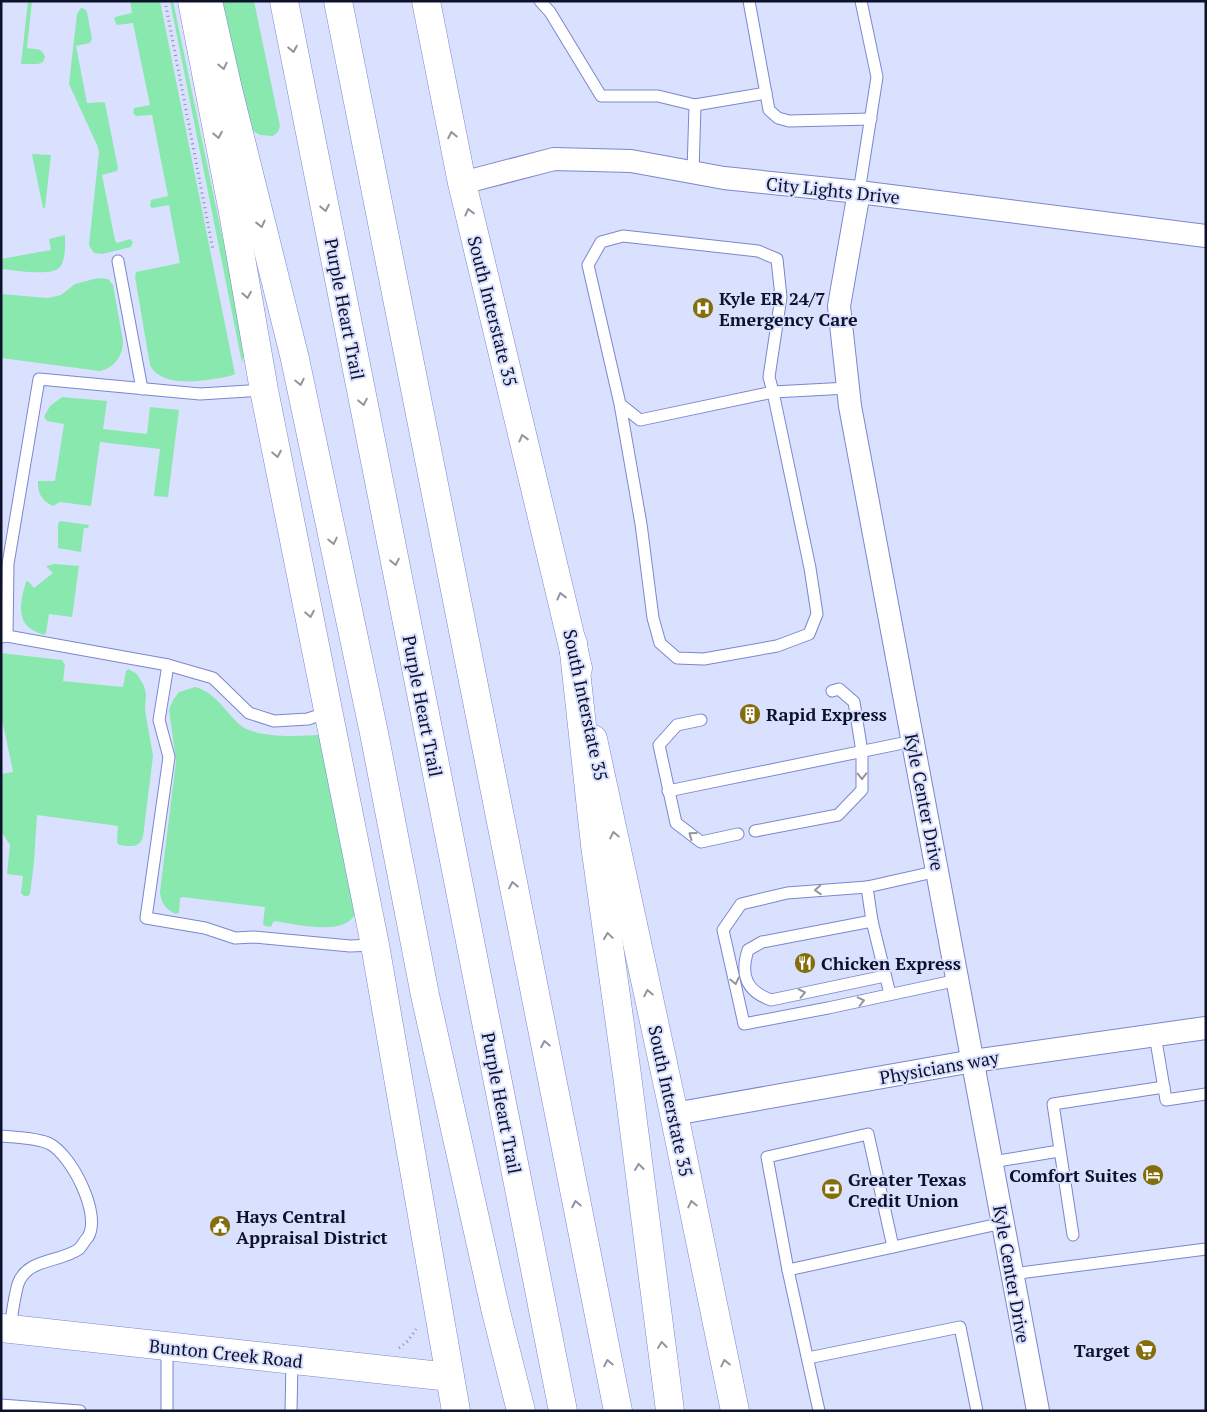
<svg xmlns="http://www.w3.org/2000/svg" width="1207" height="1412" viewBox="0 0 1207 1412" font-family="'PT Serif',serif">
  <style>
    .green { fill: #89e8ad }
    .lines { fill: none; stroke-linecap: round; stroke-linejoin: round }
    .service-casing { stroke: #7b87cc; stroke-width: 13 }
    .minor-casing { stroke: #7b87cc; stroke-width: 24 }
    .tertiary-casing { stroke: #7b87cc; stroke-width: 29 }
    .secondary-casing { stroke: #7b87cc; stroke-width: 29 }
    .motorway-casing { stroke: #7b87cc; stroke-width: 29 }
    .path { stroke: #888daa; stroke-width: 3; stroke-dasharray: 1 4; stroke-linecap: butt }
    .service { stroke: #fff; stroke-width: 11 }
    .minor { stroke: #fff; stroke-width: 22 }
    .tertiary { stroke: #fff; stroke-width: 28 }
    .secondary { stroke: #fff; stroke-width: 28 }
    .motorway { stroke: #fff; stroke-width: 28 }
    .oneway { stroke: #9394a0 }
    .labels { text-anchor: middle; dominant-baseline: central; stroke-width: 4; stroke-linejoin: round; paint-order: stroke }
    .street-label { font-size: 18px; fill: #0e112b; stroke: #dae1ff }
    .poi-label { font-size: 18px; font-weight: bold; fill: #0e112b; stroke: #dae1ff; text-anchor: start }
  </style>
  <rect width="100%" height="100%" fill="#dae1ff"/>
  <g class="green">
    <path d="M28,1H32L27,48C36,50 42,47 45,57L43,62L38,64H21Z"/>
    <path d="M130,1H160L235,374L230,376C210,380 162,390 150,365L135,277L136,272L180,263L169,205L152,208L150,206L151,200L168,196L152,115L136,116L133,113L134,108L150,105L133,23L117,25L114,19L115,17L132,13Z"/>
    <polygon points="170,1 173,1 243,336 245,351 242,363"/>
    <polygon points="220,1 254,1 280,126 278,132 273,136 260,135 253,131"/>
    <polygon points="81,8 85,9 87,12 92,39 90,43 76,46 87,103 103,102 105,103 118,168 117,171 102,175 115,240 117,243 130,239 133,242 131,247 102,254 94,253 89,245 99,152 97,145 69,84 77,14"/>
    <polygon points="32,154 51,155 45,208 43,208"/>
    <path d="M65,235C65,245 66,259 60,267C52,277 14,270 1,269V259L51,250L49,239Z"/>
    <path d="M98,278L108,279L113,285L123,341C123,355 115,368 100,371L1,358V294L48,298L61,295L75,284Z"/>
    <path d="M62,397L107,401L103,429L147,434L150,407L179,410L168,497L154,496L160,449L100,442L91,506L60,502L53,506C42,501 37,493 38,481H55L64,424L47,421L44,417L50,406Z"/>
    <polygon points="60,521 89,525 88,528 84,528 81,552 58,548 58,524"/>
    <path d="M55,564L79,566L72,617L49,614L46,633L44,635C15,627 19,605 26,582L28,581L34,588L53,573L46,566Z"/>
    <path d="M1,653L62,660L65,665L63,681L123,687L126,671L128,669L137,674L144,686L146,694L145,710L153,756L143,837C139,849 129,846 119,845L117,842L118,826L37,815L34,862L30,894L28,896H24L21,893L23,876L7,874L10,845L1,831V774L13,772L1,714Z"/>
    <path d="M195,687C215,692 225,711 239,724C256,739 298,736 319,735L356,911C348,938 296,924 275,921L273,922L271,927L265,926L263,924L265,907L182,897L180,898L179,913L176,914C166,910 161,903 160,892L176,761L169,710L173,700L179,692Z"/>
  </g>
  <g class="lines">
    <g class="service-casing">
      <g id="service">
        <polyline points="540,1 550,12 601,96 658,96 695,105 693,172"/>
        <polyline points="749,1 769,110 778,118 789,121 871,119"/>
        <polyline points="695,105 766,93"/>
        <polyline points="859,192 877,77 861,1"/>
        <polyline points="118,261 142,389"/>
        <polyline points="620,404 641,524 653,618 660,643 677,658 704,659 777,646 809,634 817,614 810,568 773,392 640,420 620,404 588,265 601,242 623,236 758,251 777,259 781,297 769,377 773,392 848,388"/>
        <polyline points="7,636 8,564 39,379 200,394 264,390"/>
        <polyline points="1,637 7,636 168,665 213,678 249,713 274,721 308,719 328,712"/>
        <polyline points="168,665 159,720 169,757 146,918 205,928 235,938 254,937 350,946 375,945"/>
        <polyline points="701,720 677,725 659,745 676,823 701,842 738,834"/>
        <polyline points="668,791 913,741"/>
        <polyline points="755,831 838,815 862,790 862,752 854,702 839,689 832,691"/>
        <polyline points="938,871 867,887 787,893 741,904 723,930 744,1024 828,1008 958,980"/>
        <polyline points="867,887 872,921 890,994"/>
        <path d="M872,921L762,942L748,950C740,975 746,991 771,1000L885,976"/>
        <polyline points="1155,1035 1166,1100 1206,1094"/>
        <path d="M1,1136C13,1137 40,1138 50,1144C71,1155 102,1214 88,1237C85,1240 82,1246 79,1249C59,1263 27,1258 18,1284C14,1298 12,1314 10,1329"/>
        <polyline points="992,1162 1059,1151"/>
        <polyline points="1073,1235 1053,1104 1164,1087"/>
        <polyline points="788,1270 767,1157 868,1134 893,1247"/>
        <polyline points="1012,1274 1206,1249"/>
        <polyline points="808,1358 960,1327 977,1411"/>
        <polyline points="1,1405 80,1411"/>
        <polyline points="167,1411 167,1346"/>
        <polyline points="291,1411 292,1360"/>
        <polyline points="819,1411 788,1270 1003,1223"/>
      </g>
    </g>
    <g class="minor-casing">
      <g id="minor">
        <polyline points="462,183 554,159 631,161 724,178 859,192 1206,236"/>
        <polyline points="859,192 839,306 850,406 1038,1411"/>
        <polyline points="674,1114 973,1061 1206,1028"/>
      </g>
    </g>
    <g class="tertiary-casing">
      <polyline id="tertiary" points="1,1328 450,1377"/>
    </g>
    <g class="secondary-casing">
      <g id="secondary">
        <polyline points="192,1 233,212 264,390 375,945 456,1411"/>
        <polyline points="426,1 462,183 578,668"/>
        <polyline points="593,739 674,1114 735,1411"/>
      </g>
    </g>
    <g class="motorway-casing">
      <g id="motorway">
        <polyline points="208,1 228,89 295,359 374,733 425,995 496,1312 521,1411"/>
        <polyline points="284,1 563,1411"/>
        <polyline points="338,1 618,1411"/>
        <polyline points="573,643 595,845 627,1075 670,1411"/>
      </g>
    </g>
    <g class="path">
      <polyline points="165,1 213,250"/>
      <polyline points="399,1348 408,1341 416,1329"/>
    </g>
    <use href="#service" class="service"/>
    <use href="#minor" class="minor"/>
    <use href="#tertiary" class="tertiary"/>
    <use href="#secondary" class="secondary"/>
    <use href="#motorway" class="motorway"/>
  </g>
  <defs><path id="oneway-chevron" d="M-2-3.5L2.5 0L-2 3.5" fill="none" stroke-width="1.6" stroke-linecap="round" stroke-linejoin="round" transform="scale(1.25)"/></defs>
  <g class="oneway">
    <use href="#oneway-chevron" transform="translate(293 49) rotate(79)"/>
    <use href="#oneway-chevron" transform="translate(223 66) rotate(77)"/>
    <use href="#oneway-chevron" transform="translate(218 135) rotate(79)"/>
    <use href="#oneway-chevron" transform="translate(452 135) rotate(-101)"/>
    <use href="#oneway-chevron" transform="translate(325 208) rotate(79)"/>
    <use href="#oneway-chevron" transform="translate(469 212) rotate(-104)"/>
    <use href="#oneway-chevron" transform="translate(261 224) rotate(76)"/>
    <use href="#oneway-chevron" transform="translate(247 295) rotate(80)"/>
    <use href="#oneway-chevron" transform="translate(300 382) rotate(78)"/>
    <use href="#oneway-chevron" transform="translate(363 402) rotate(79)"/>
    <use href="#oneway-chevron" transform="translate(523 438) rotate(-104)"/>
    <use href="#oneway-chevron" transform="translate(277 454) rotate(79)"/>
    <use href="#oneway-chevron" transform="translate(333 541) rotate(78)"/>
    <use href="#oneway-chevron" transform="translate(395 562) rotate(79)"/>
    <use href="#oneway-chevron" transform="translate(561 596) rotate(-104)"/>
    <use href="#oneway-chevron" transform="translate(310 614) rotate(79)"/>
    <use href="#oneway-chevron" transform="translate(862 776) rotate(89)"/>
    <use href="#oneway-chevron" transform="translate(614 835) rotate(-102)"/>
    <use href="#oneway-chevron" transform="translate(692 835) rotate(-144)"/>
    <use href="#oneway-chevron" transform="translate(513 885) rotate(-101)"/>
    <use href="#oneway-chevron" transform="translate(818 890) rotate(176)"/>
    <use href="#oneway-chevron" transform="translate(608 936) rotate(-98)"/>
    <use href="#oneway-chevron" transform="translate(735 981) rotate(77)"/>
    <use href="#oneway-chevron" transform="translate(648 993) rotate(-102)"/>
    <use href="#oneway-chevron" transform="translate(802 993) rotate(-12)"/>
    <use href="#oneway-chevron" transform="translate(861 1001) rotate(-13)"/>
    <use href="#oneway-chevron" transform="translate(545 1044) rotate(-101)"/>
    <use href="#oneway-chevron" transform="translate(639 1167) rotate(-97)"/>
    <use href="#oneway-chevron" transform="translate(576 1204) rotate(-101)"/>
    <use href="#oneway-chevron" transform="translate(692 1204) rotate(-102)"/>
    <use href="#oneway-chevron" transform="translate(662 1345) rotate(-97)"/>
    <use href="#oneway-chevron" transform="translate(608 1363) rotate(-101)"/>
    <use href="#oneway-chevron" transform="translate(725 1363) rotate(-102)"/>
  </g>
  <defs>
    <g id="hospital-disc" transform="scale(1.125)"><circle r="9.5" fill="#836e0b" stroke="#dae1ff"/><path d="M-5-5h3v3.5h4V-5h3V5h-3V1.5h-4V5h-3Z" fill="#fff"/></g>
    <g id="building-disc" transform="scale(1.125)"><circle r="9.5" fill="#836e0b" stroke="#dae1ff"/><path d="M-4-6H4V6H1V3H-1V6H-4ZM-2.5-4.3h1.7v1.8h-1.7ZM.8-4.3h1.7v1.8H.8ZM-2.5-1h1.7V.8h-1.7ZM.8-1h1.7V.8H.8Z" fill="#fff"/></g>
    <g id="restaurant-disc" transform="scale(1.125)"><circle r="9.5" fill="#836e0b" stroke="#dae1ff"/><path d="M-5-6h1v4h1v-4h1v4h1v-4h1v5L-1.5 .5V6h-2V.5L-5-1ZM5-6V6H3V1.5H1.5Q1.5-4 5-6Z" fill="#fff"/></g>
    <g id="hotel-disc" transform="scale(1.125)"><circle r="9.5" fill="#836e0b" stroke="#dae1ff"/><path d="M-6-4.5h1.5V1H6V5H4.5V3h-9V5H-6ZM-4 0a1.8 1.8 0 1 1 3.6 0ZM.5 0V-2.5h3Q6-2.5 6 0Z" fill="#fff"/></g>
    <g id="bank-disc" transform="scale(1.125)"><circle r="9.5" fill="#836e0b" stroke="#dae1ff"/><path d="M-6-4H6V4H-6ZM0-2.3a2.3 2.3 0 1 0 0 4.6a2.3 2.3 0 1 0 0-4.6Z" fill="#fff"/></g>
    <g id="civic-disc" transform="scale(1.125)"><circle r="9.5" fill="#836e0b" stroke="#dae1ff"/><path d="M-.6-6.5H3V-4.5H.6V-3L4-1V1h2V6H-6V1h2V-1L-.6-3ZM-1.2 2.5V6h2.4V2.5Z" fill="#fff"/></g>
    <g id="supermarket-disc" transform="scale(1.125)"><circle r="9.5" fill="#836e0b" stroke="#dae1ff"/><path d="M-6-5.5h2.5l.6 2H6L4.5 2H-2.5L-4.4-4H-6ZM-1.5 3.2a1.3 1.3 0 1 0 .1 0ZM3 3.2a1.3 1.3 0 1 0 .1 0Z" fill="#fff"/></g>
  </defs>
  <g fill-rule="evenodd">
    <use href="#hospital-disc" x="703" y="308"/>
    <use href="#building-disc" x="750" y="714"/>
    <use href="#restaurant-disc" x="805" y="963"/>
    <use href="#hotel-disc" x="1153" y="1175"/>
    <use href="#bank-disc" x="832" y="1189"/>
    <use href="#civic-disc" x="220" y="1226"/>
    <use href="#supermarket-disc" x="1146" y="1350"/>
  </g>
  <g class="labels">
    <g class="street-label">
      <text transform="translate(833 190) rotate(6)">City Lights Drive</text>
      <text transform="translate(345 309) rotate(79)">Purple Heart Trail</text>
      <text transform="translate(493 311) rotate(76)">South Interstate 35</text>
      <text transform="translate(586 705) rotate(78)">South Interstate 35</text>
      <text transform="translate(423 706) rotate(79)">Purple Heart Trail</text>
      <text transform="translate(925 802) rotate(79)">Kyle Center Drive</text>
      <text transform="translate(939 1067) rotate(-10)">Physicians way</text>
      <text transform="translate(671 1101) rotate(78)">South Interstate 35</text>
      <text transform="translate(502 1103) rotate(79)">Purple Heart Trail</text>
      <text transform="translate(1012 1274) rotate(80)">Kyle Center Drive</text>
      <text transform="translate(226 1353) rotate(6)">Bunton Creek Road</text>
    </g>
    <g class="poi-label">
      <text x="719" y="298">Kyle ER 24/7<tspan x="719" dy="21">Emergency Care</tspan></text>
      <text x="766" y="714">Rapid Express</text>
      <text x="821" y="963">Chicken Express</text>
      <text x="1137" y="1175" text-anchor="end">Comfort Suites</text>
      <text x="848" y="1179">Greater Texas<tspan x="848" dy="21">Credit Union</tspan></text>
      <text x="236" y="1216">Hays Central<tspan x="236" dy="21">Appraisal District</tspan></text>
      <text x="1130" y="1350" text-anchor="end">Target</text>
    </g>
  </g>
  <rect width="1207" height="1412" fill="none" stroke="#0e112b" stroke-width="5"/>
</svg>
